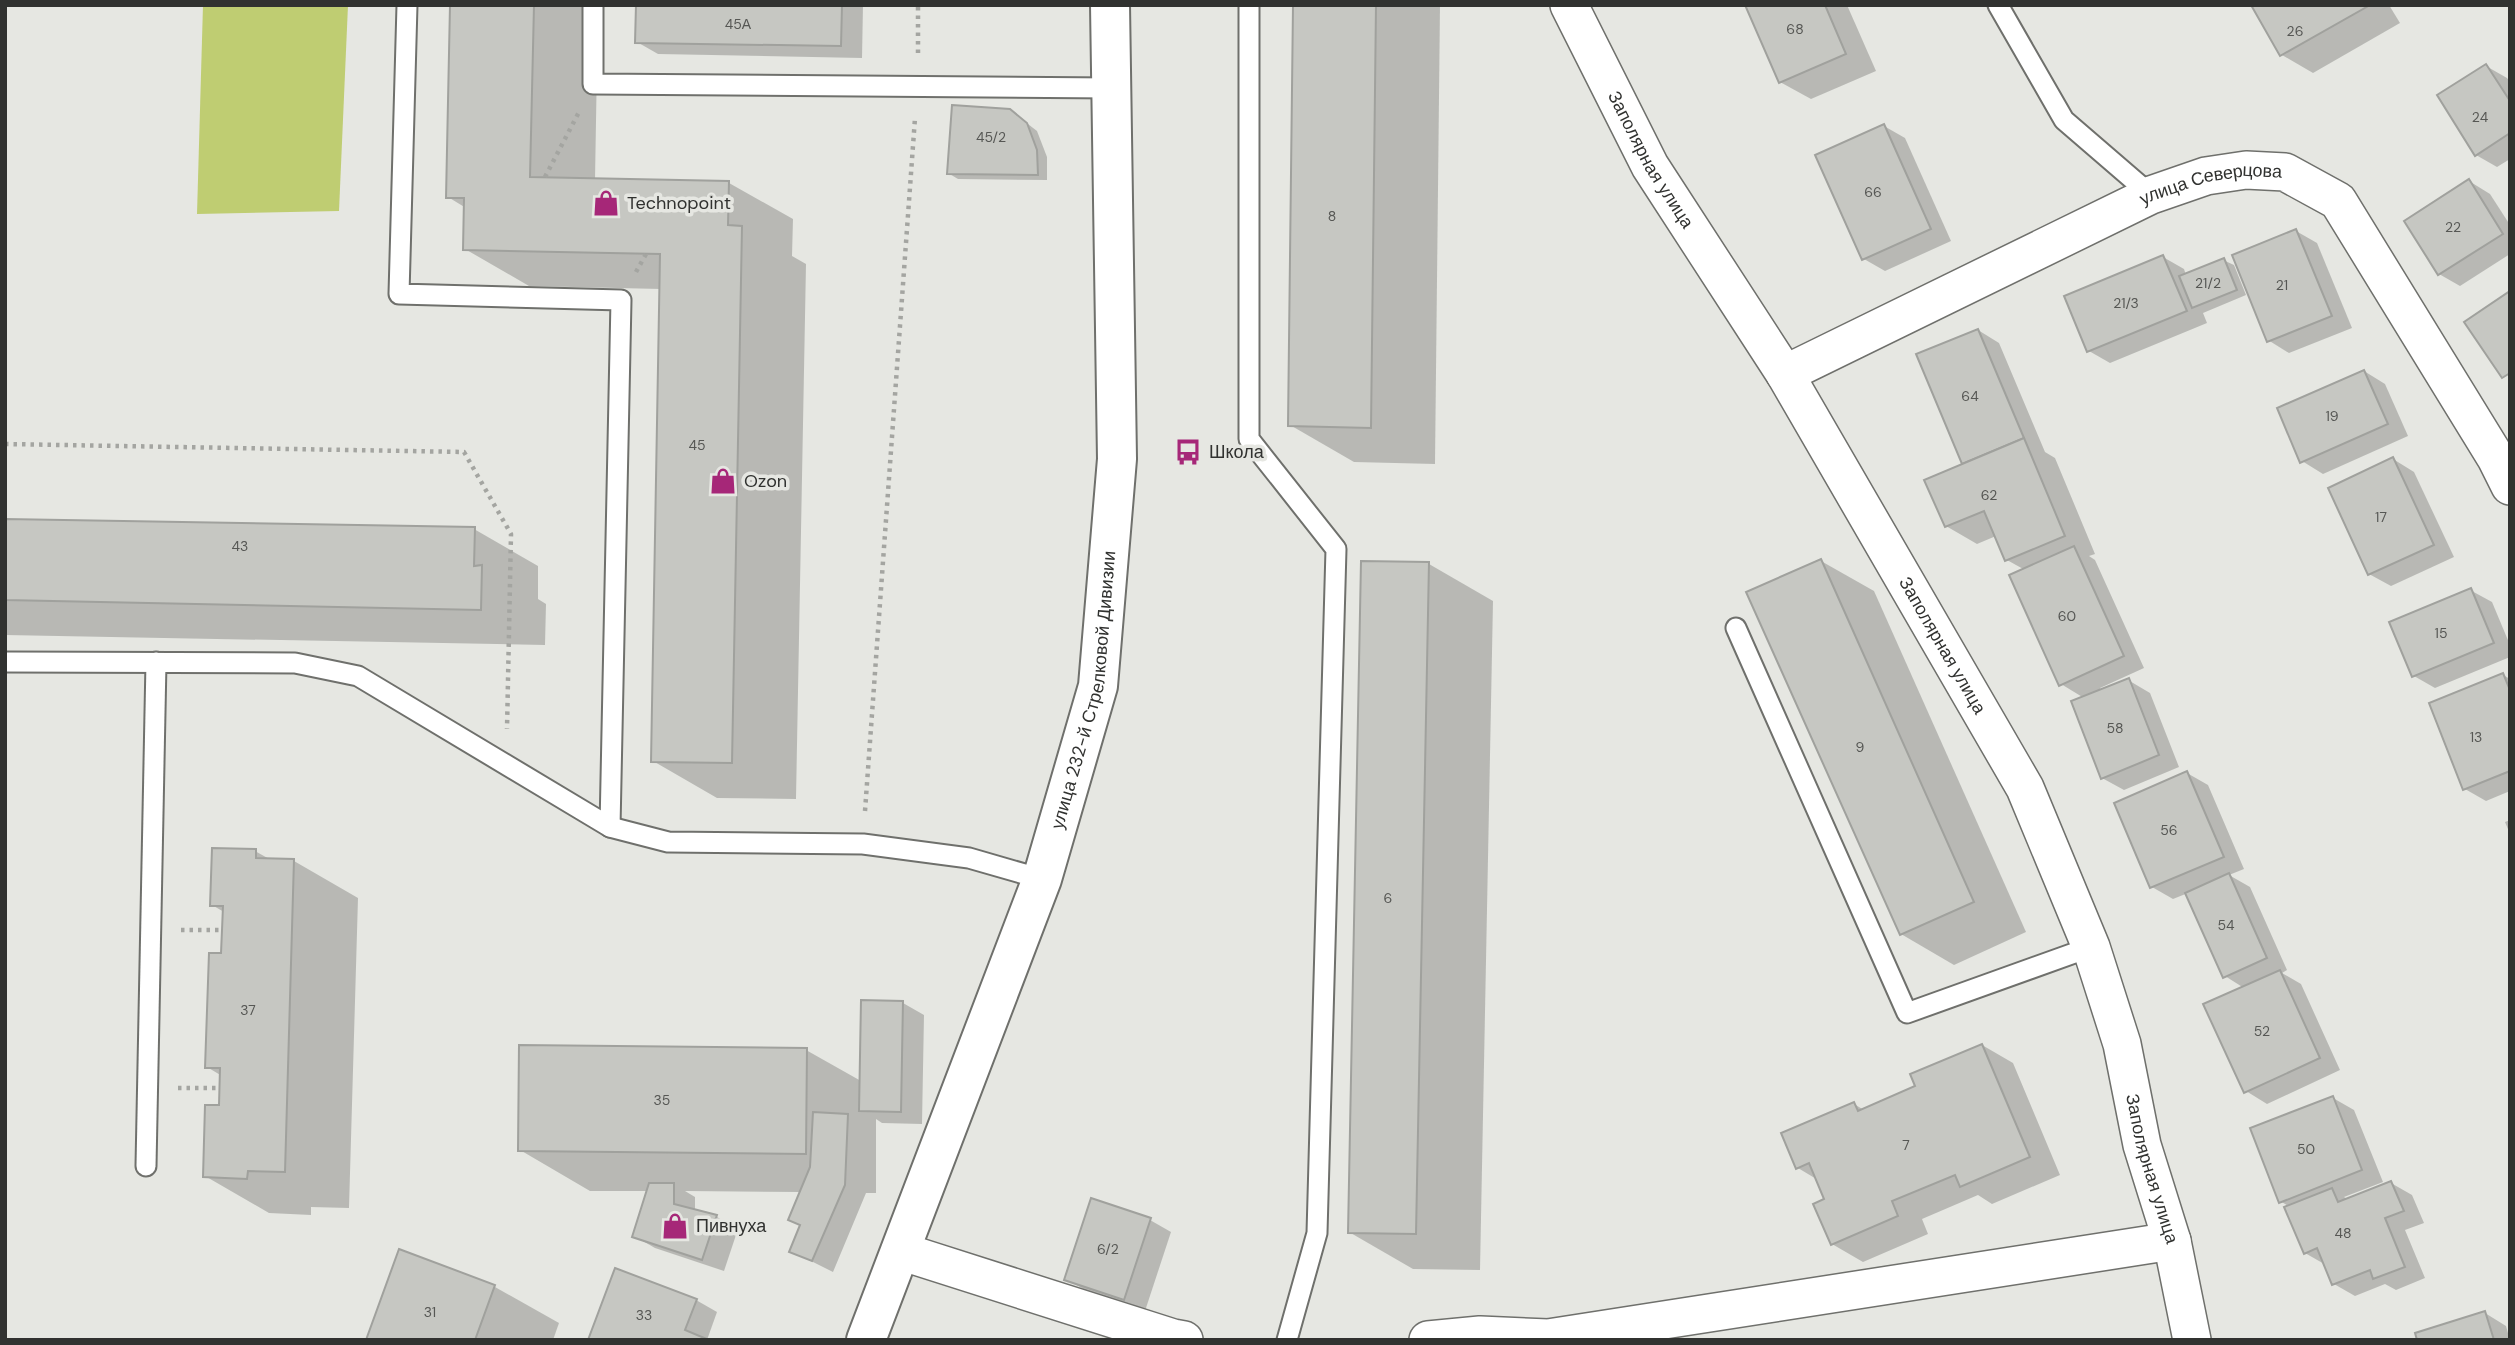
<svg xmlns="http://www.w3.org/2000/svg" width="2515" height="1345" viewBox="0 0 2515 1345" font-family="'DM Sans',sans-serif">
  <style>
    .green { fill: #bfcd72 }
    .shadow { fill: #0003 }
    .building { fill: #c6c7c2; stroke: #a0a19d; stroke-width: 2 }
    .lines { fill: none; stroke-linecap: round; stroke-linejoin: round }
    .lane-casing { stroke: #6f706c; stroke-width: 23 }
    .street-casing { stroke: #6f706c; stroke-width: 40 }
    .secondary-casing { stroke: #6f706c; stroke-width: 42 }
    .path { stroke: #a4a5a1; stroke-width: 4.5; stroke-dasharray: 3.5 5; stroke-linecap: butt }
    .lane { stroke: #fff; stroke-width: 19 }
    .street { stroke: #fff; stroke-width: 37 }
    .secondary { stroke: #fff; stroke-width: 38 }
    .labels { text-anchor: middle; dominant-baseline: central; stroke-width: 7; stroke-linejoin: round; paint-order: stroke }
    .number-label { font-size: 14px; fill: #565754 }
    .street-label { font-size: 18px; fill: #313230; stroke: #e6e7e2 }
    .poi-label { font-size: 18px; fill: #313230; stroke: #e6e7e2; text-anchor: start }
  </style>
  <rect width="100%" height="100%" fill="#e6e7e2"/>
  <polygon class="green" points="203,5 348,5 339,211 197,214"/>
  <g class="shadow">
    <polygon points="450,5 598,5 595,180 729,183 793,219 792,256 806,264 796,799 717,798 653,761 661,289 529,286 465,249 466,208 448,197"/>
    <polygon points="637,5 863,5 862,58 658,54 637,42"/>
    <polygon points="1294,5 1440,5 1435,464 1354,462 1290,425"/>
    <polygon points="1747,5 1847,5 1876,71 1811,99 1780,82"/>
    <polygon points="2253,5 2389,5 2400,23 2313,73 2282,55"/>
    <polygon points="2486,66 2507,78 2510,82 2510,159 2497,167 2476,155"/>
    <polygon points="1010,110 1037,131 1047,157 1047,180 958,179 948,173"/>
    <polygon points="1884,126 1905,138 1951,241 1885,271 1864,259"/>
    <polygon points="2469,181 2490,194 2510,225 2510,254 2460,286 2439,274"/>
    <polygon points="2296,231 2317,243 2352,328 2289,353 2268,340"/>
    <polygon points="2163,257 2184,269 2186,275 2223,260 2234,265 2246,295 2203,313 2207,323 2110,363 2089,351"/>
    <polygon points="1978,330 1999,343 2045,452 2055,458 2095,554 2089,556 2095,560 2144,668 2100,688 2101,691 2128,680 2150,693 2179,767 2124,790 2102,778 2084,698 2061,684 2025,570 2007,560 1996,536 1977,544 1946,526 1964,465 1918,355"/>
    <polygon points="2364,371 2385,384 2408,436 2323,474 2302,461"/>
    <polygon points="2393,459 2414,472 2454,557 2391,586 2369,574"/>
    <polygon points="5,520 474,529 538,566 538,599 546,604 545,645 5,635"/>
    <polygon points="1821,561 1874,591 2026,932 1954,965 1901,934"/>
    <polygon points="1429,564 1493,601 1480,1270 1413,1269 1349,1232"/>
    <polygon points="2470,590 2492,602 2510,645 2510,657 2435,688 2414,676"/>
    <polygon points="2503,675 2510,679 2510,791 2486,801 2465,789"/>
    <polygon points="2187,773 2208,785 2244,869 2229,875 2250,887 2287,970 2282,973 2301,984 2340,1070 2267,1104 2246,1091 2244,988 2225,976 2188,893 2173,899 2152,887"/>
    <polygon points="2510,820 2510,834 2505,822"/>
    <polygon points="255,851 271,860 294,861 358,898 349,1208 311,1207 311,1215 269,1213 205,1176 220,1107 222,1076 207,1067 223,955 224,912 212,905"/>
    <polygon points="903,1003 924,1015 922,1124 882,1123 876,1119 876,1193 866,1193 833,1272 791,1251 802,1226 802,1192 685,1191 695,1197 695,1211 717,1217 738,1229 724,1271 655,1248 634,1236 648,1191 590,1191 520,1150 806,1050 861,1081"/>
    <polygon points="1982,1045 2013,1063 2060,1175 1992,1204 1978,1195 1922,1219 1928,1234 1863,1262 1832,1244 1827,1200 1818,1180 1798,1168 1854,1104 1864,1110 1917,1087"/>
    <polygon points="2333,1098 2354,1110 2383,1182 2344,1197 2349,1200 2391,1183 2412,1195 2424,1223 2405,1230 2425,1278 2396,1290 2385,1284 2355,1296 2334,1284 2326,1265 2305,1253 2290,1207 2280,1201"/>
    <polygon points="1150,1220 1171,1232 1145,1311 1087,1291 1066,1279"/>
    <polygon points="400,1251 495,1287 559,1323 553,1340 367,1340"/>
    <polygon points="696,1300 717,1312 707,1340 590,1340"/>
    <polygon points="2485,1313 2506,1326 2510,1340 2419,1340"/>
  </g>
  <g class="building">
    <polygon points="450,5 534,5 530,177 729,181 728,225 742,226 732,763 651,762 660,254 463,250 464,198 446,198"/>
    <polygon points="636,5 842,5 841,46 635,43"/>
    <polygon points="1293,5 1376,5 1371,428 1288,426"/>
    <polygon points="1745,5 1825,5 1846,54 1779,83"/>
    <polygon points="2251,5 2370,5 2280,56"/>
    <polygon points="2486,64 2510,101 2510,133 2475,156 2437,95"/>
    <polygon points="952,105 1010,109 1027,123 1037,150 1038,175 947,174"/>
    <polygon points="1884,124 1931,229 1862,260 1815,155"/>
    <polygon points="2469,179 2503,234 2438,275 2404,221"/>
    <polygon points="2296,229 2332,316 2267,342 2232,255"/>
    <polygon points="2163,255 2187,311 2087,352 2064,296"/>
    <polygon points="2224,258 2237,290 2192,308 2179,276"/>
    <polygon points="2510,291 2510,373 2502,378 2464,322"/>
    <polygon points="1978,329 2024,438 1962,464 1916,354"/>
    <polygon points="2364,370 2388,424 2300,463 2277,408"/>
    <polygon points="2024,438 2065,536 2005,561 1984,511 1945,527 1924,480"/>
    <polygon points="2393,457 2434,545 2368,575 2328,488"/>
    <polygon points="5,519 475,527 474,566 482,565 481,610 5,600"/>
    <polygon points="2074,546 2124,656 2059,686 2009,575"/>
    <polygon points="1821,559 1974,902 1900,935 1746,592"/>
    <polygon points="1361,561 1429,562 1416,1234 1348,1233"/>
    <polygon points="2471,588 2494,643 2412,677 2389,622"/>
    <polygon points="2503,673 2510,690 2510,771 2463,790 2429,703"/>
    <polygon points="2129,678 2159,755 2101,779 2071,701"/>
    <polygon points="2187,771 2224,857 2150,888 2114,803"/>
    <polygon points="212,848 256,849 256,858 294,859 285,1172 248,1171 247,1179 203,1177 205,1105 219,1105 220,1068 205,1068 209,953 221,953 222,930 223,906 210,906"/>
    <polygon points="2229,873 2267,958 2223,978 2185,893"/>
    <polygon points="2280,970 2320,1058 2244,1093 2203,1004"/>
    <polygon points="861,1000 903,1001 901,1112 859,1111"/>
    <polygon points="1982,1044 2030,1157 1960,1187 1955,1175 1892,1201 1898,1216 1831,1245 1813,1204 1824,1199 1809,1163 1796,1169 1781,1133 1854,1102 1858,1111 1915,1086 1910,1074"/>
    <polygon points="519,1045 807,1048 806,1154 518,1151"/>
    <polygon points="2333,1096 2362,1170 2279,1203 2250,1128"/>
    <polygon points="813,1112 848,1114 845,1185 812,1261 789,1252 800,1225 788,1220 810,1167"/>
    <polygon points="2391,1181 2404,1211 2385,1218 2405,1267 2373,1279 2370,1270 2332,1285 2317,1248 2304,1254 2284,1207 2332,1188 2338,1202"/>
    <polygon points="649,1183 674,1183 674,1204 717,1215 702,1260 632,1237"/>
    <polygon points="1091,1198 1151,1218 1124,1300 1064,1280"/>
    <polygon points="399,1249 495,1285 475,1340 366,1340"/>
    <polygon points="615,1268 697,1299 685,1330 709,1340 588,1340"/>
    <polygon points="2485,1311 2494,1340 2417,1340 2415,1333"/>
  </g>
  <g class="lines">
    <g class="lane-casing">
      <g id="lane">
        <polyline points="407,5 399,294 621,300 610,827"/>
        <polyline points="593,5 593,84 1112,88"/>
        <polyline points="1249,5 1249,439 1336,549 1317,1233 1287,1340"/>
        <polyline points="1998,5 2064,120 2151,195"/>
        <polyline points="1736,628 1907,1013 2091,947"/>
        <polyline points="5,662 295,663 358,676 610,827 668,842 863,844 969,858 1042,879"/>
        <polyline points="146,1166 156,662"/>
      </g>
    </g>
    <g class="street-casing">
      <g id="street">
        <path id="s1" d="M1569,5L1650,166L1785,374L2025,788L2091,947L2122,1044L2142,1145L2172,1241L2192,1340"/>
        <path id="s2" d="M1785,374L2151,195L2206,176L2246,170L2285,172L2338,201L2496,458L2510,486"/>
        <polyline points="900,1251 1173,1338 1184,1340"/>
        <polyline points="1428,1340 1480,1335 1548,1338 2172,1241"/>
      </g>
    </g>
    <g class="secondary-casing">
      <g id="secondary">
        <path id="s3" d="M866,1340L1042,879L1098,686L1117,459L1110,5"/>
      </g>
    </g>
    <g class="path">
      <polyline points="918,53 918,5"/>
      <polyline points="545,177 579,112"/>
      <polyline points="636,272 646,254"/>
      <polyline points="5,444 464,452 511,534 507,729"/>
      <polyline points="865,811 915,118"/>
      <polyline points="181,930 222,930"/>
      <polyline points="178,1088 220,1088"/>
    </g>
    <use href="#lane" class="lane"/>
    <use href="#street" class="street"/>
    <use href="#secondary" class="secondary"/>
  </g>
  <defs>
    <g id="shop-bare" transform="scale(2.1)"><path d="M-5-2.5h2.3a2.7 3.5 0 0 1 5.4 0H5L5.5 6h-11ZM-1.5-2.5h3a1.5 2.3 0 0 0-3 0Z" fill="#a62778" stroke="#e6e7e2" stroke-width="2.5" paint-order="stroke"/></g>
    <g id="bus-bare" transform="scale(2.1)"><path d="M-5-6H5V4H4V6H2V4H-2V6H-4V4H-5ZM-3.5-4V0h7V-4ZM-3.5 1.2v1.5H-2V1.2ZM2 1.2v1.5H3.5V1.2Z" fill="#a62778" stroke="#e6e7e2" stroke-width="2.5" paint-order="stroke"/></g>
  </defs>
  <g fill-rule="evenodd">
    <use href="#shop-bare" x="606" y="203"/>
    <use href="#bus-bare" x="1188" y="452"/>
    <use href="#shop-bare" x="723" y="481"/>
    <use href="#shop-bare" x="675" y="1226"/>
  </g>
  <g class="labels">
    <g class="number-label">
      <text x="738" y="24">45А</text>
      <text x="1795" y="29">68</text>
      <text x="2295" y="31">26</text>
      <text x="2480" y="117">24</text>
      <text x="991" y="137">45/2</text>
      <text x="1873" y="192">66</text>
      <text x="1332" y="216">8</text>
      <text x="2453" y="227">22</text>
      <text x="2208" y="283">21/2</text>
      <text x="2282" y="285">21</text>
      <text x="2126" y="303">21/3</text>
      <text x="1970" y="396">64</text>
      <text x="2332" y="416">19</text>
      <text x="697" y="445">45</text>
      <text x="1989" y="495">62</text>
      <text x="2381" y="517">17</text>
      <text x="240" y="546">43</text>
      <text x="2067" y="616">60</text>
      <text x="2441" y="633">15</text>
      <text x="2115" y="728">58</text>
      <text x="2476" y="737">13</text>
      <text x="1860" y="747">9</text>
      <text x="2169" y="830">56</text>
      <text x="1388" y="898">6</text>
      <text x="2226" y="925">54</text>
      <text x="248" y="1010">37</text>
      <text x="2262" y="1031">52</text>
      <text x="662" y="1100">35</text>
      <text x="1906" y="1145">7</text>
      <text x="2306" y="1149">50</text>
      <text x="2343" y="1233">48</text>
      <text x="1108" y="1249">6/2</text>
      <text x="430" y="1312">31</text>
      <text x="644" y="1315">33</text>
    </g>
    <g class="street-label">
      <text stroke="none"><textPath href="#s1" startOffset="175">Заполярная улица</textPath></text>
      <text stroke="none"><textPath href="#s2" startOffset="469">улица Северцова</textPath></text>
      <text stroke="none"><textPath href="#s1" startOffset="742">Заполярная улица</textPath></text>
      <text stroke="none"><textPath href="#s3" startOffset="688">улица 232-й Стрелковой Дивизии</textPath></text>
      <text stroke="none"><textPath href="#s1" startOffset="1309">Заполярная улица</textPath></text>
    </g>
    <g class="poi-label">
      <text x="627" y="203">Technopoint</text>
      <text x="1209" y="452">Школа</text>
      <text x="744" y="481">Ozon</text>
      <text x="696" y="1226">Пивнуха</text>
    </g>
  </g>
  <rect width="2515" height="1345" fill="none" stroke="#313230" stroke-width="14"/>
</svg>
